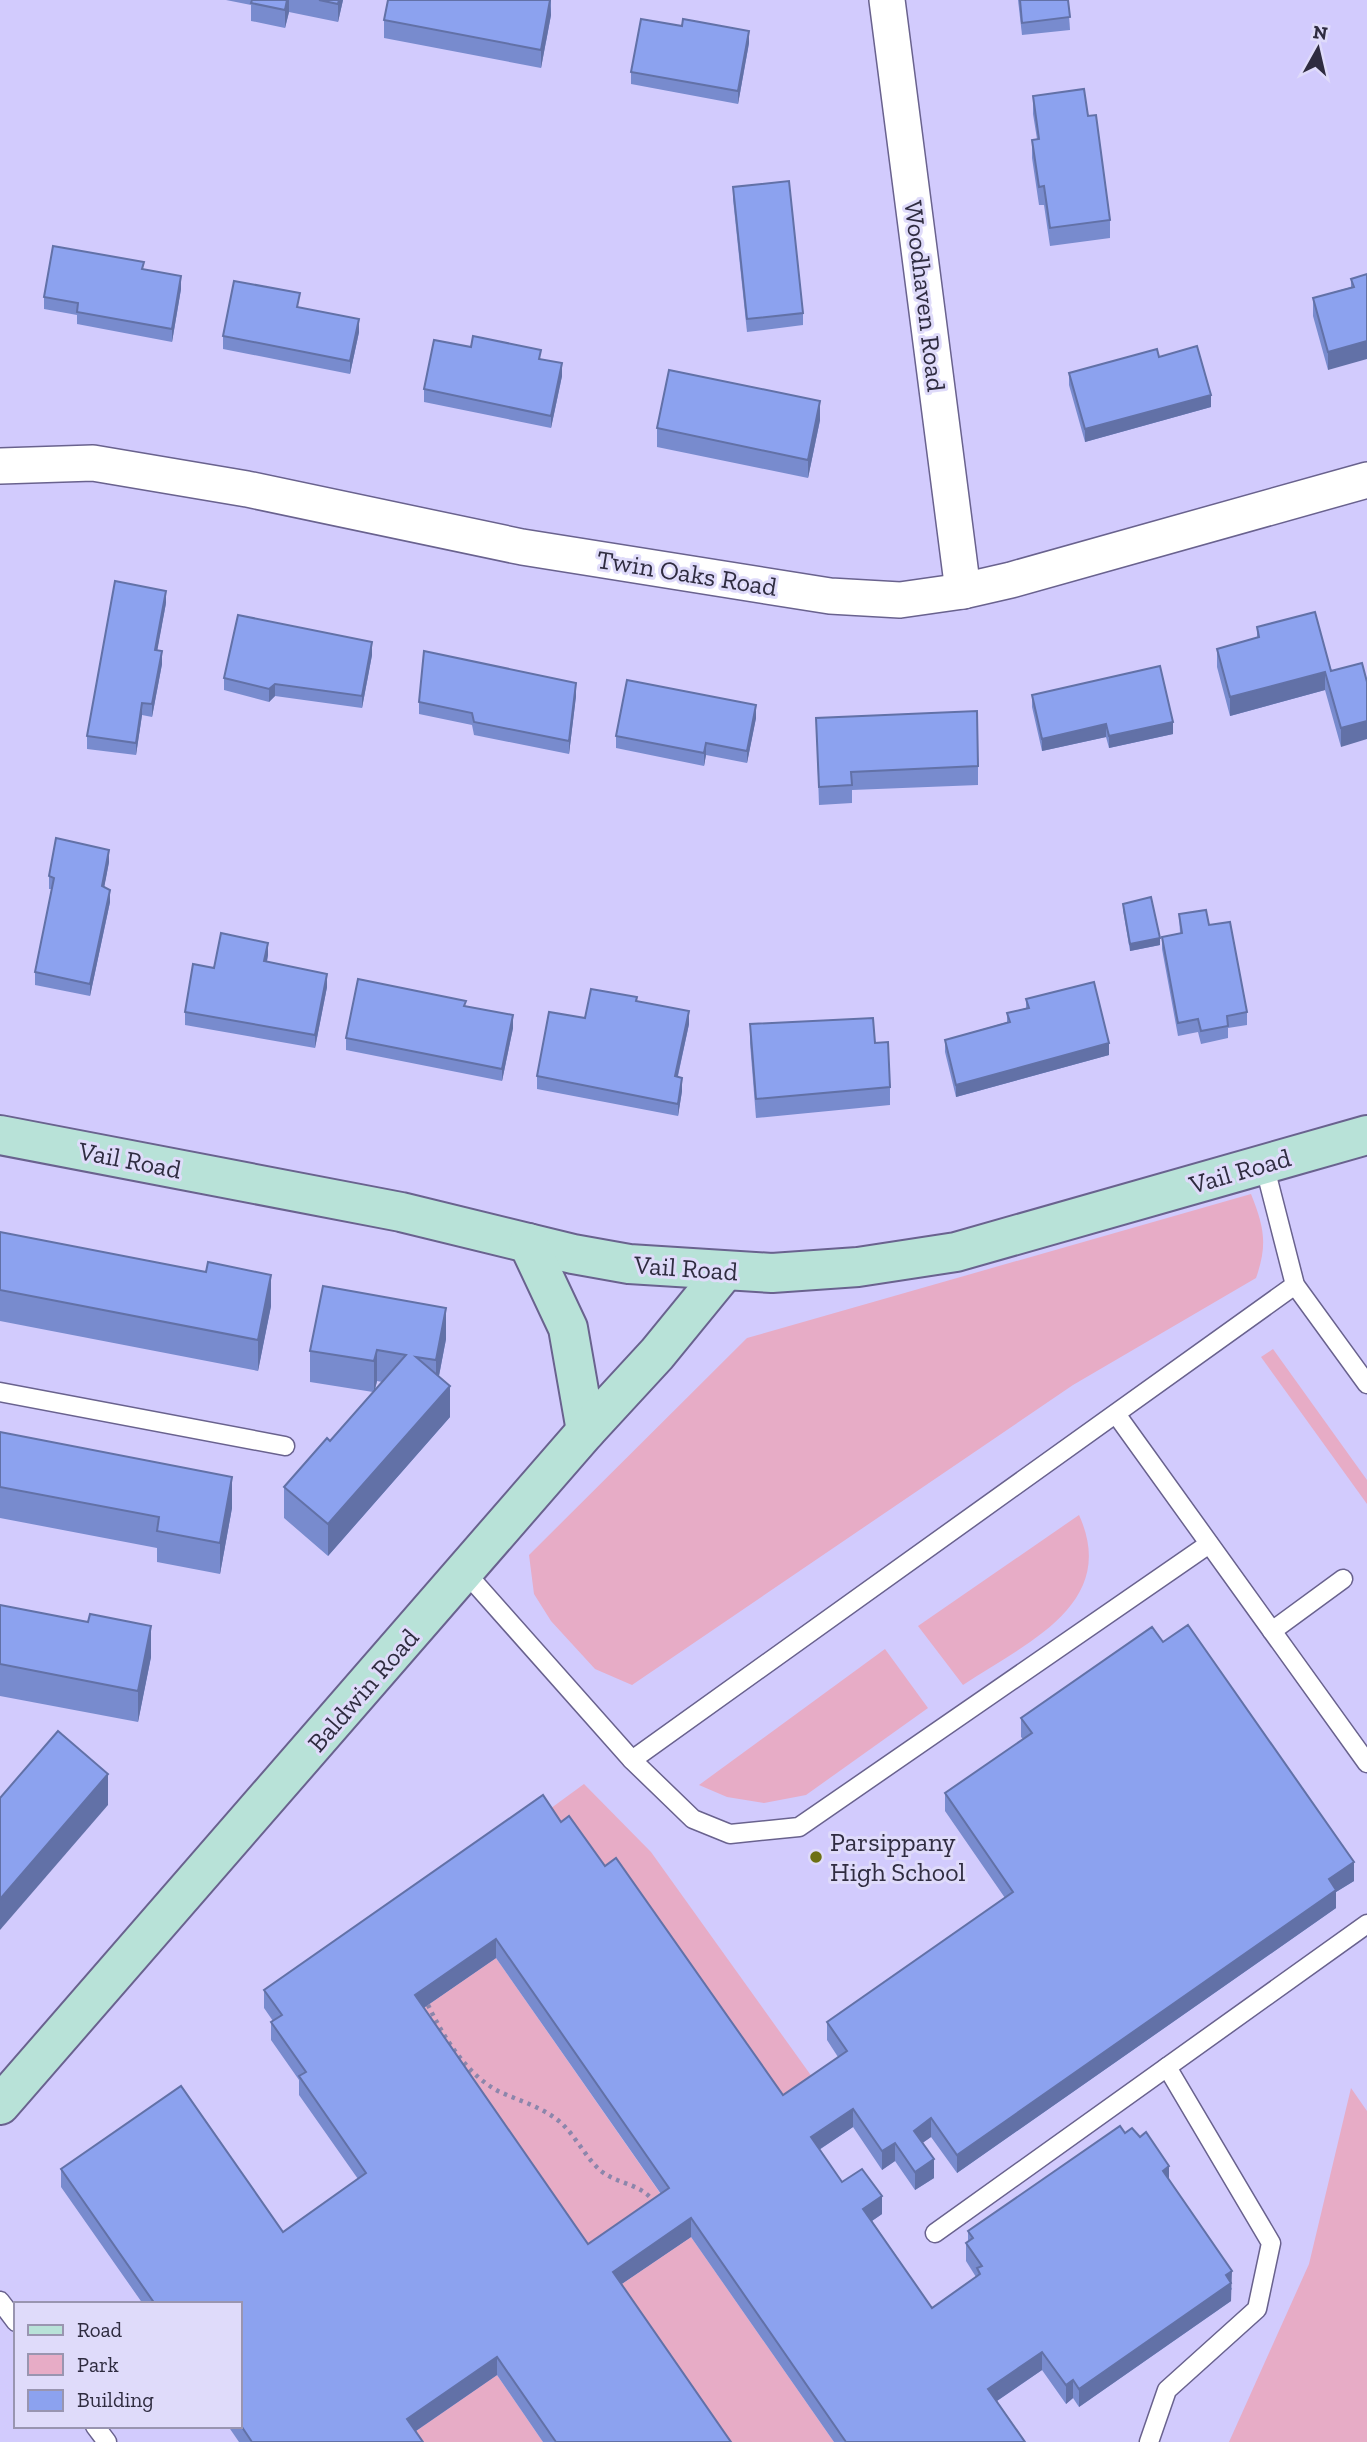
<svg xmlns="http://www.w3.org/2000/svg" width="1367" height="2442" viewBox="0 0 1367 2442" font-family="'Zilla Slab',serif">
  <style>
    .green { fill: #e7acc6 }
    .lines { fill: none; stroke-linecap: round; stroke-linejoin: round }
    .lane-casing { stroke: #69628e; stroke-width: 21 }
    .street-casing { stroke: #69628e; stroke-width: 38 }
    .secondary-casing { stroke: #69628e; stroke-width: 42 }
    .path { stroke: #8c86ab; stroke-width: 4.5; stroke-dasharray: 3.5 5; stroke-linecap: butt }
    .lane { stroke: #fff; stroke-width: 18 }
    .street { stroke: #fff; stroke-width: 35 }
    .secondary { stroke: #b8e2d8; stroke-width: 38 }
    .wall { fill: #788bce; fill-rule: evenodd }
    .shaded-wall { fill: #6271a7 }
    .building { fill: #8ca2ef; stroke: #6271a7; stroke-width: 2; fill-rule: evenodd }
    .poi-dot { fill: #6d7014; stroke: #dfdbfa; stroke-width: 2.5 }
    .labels { text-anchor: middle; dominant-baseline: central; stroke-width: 6; stroke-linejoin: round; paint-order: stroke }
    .street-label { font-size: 26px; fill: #2f2c40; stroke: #dfdbfa }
    .poi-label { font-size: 26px; fill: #2f2c40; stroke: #dfdbfa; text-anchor: start }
  </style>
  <rect width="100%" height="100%" fill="#d2cbfd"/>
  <g class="green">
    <path d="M1251,1194C1264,1227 1268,1244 1256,1278L1073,1385L632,1685L595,1669L551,1621L534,1594L529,1555L747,1338Z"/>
    <polygon points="1273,1349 1367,1480 1367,1504 1261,1357"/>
    <path d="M1079,1515C1120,1605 1024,1644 963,1685L918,1626Z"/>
    <polygon points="885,1649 928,1708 806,1795 764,1803 727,1797 699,1785"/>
    <polygon points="584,1784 651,1852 820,2088 783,2114 543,1814"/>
    <polygon points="496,1958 669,2206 588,2262 415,2014"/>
    <polygon points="1351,2088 1367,2111 1367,2442 1229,2442 1309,2264"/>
    <polygon points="691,2237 834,2442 718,2442 613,2290"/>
    <polygon points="497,2375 543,2442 410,2442 407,2437"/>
  </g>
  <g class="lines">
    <g class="lane-casing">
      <g id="lane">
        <polyline points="1264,1164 1295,1285 1367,1384"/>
        <polyline points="0,1392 285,1446"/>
        <polyline points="1116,1414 1367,1763"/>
        <polyline points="466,1573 632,1760 693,1819 730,1834 799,1827 1209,1544"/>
        <polyline points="1272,1631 1343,1579"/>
        <polyline points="632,1760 1295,1285"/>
        <polyline points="935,2233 1367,1924"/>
        <polyline points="0,2301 16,2322"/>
        <polyline points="95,2426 107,2442"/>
        <polyline points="1149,2442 1167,2390 1257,2309 1271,2243 1167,2067"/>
      </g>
    </g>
    <g class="street-casing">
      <g id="street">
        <polyline points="887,0 963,591"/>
        <polyline points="0,466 93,463 247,489 522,547 830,596 900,600 963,591 1011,580 1367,480"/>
      </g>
    </g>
    <g class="secondary-casing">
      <g id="secondary">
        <polyline points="0,1135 401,1212 573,1254 629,1264 772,1273 858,1267 956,1252 1367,1135"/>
        <polyline points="528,1243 568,1328 586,1431"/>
        <polyline points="0,2105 586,1431 657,1354 724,1272"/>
      </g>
    </g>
    <path class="path" d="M428,2005C443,2036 466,2074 498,2091C519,2101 541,2106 560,2122C576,2136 585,2157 601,2171C619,2185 641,2183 655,2203"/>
    <use href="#lane" class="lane"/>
    <use href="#street" class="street"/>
    <use href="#secondary" class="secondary"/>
  </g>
  <g class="wall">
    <polygon points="226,0 343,0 338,22 289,12 285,28 251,21 251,5"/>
    <polygon points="551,0 551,15 541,68 384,38 384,20"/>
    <polygon points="1018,0 1068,0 1070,30 1022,35"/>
    <polygon points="749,43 738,104 631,84 631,72"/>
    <polygon points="1033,96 1088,116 1110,220 1110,238 1050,246 1044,205 1039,205 1032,158 1032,140 1037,139 1033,114"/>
    <polygon points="733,187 803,313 803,325 747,332 733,199"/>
    <polygon points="144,269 181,289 172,342 77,324 77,315 44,309 44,297"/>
    <polygon points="1367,274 1328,370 1313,316 1313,298 1351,287 1351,279"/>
    <polygon points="299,307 359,332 350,374 223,349 223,336"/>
    <polygon points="471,347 541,359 562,376 551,428 424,402 424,389"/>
    <polygon points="1159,357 1211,407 1085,442 1069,385 1069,373"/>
    <polygon points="820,420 808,478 657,447 657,428"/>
    <polygon points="166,603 157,650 162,664 152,717 142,715 136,755 87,749 87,736"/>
    <polygon points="1257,627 1331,671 1362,663 1341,747 1325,690 1230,716 1217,667 1217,649 1257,638"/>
    <polygon points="372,655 362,708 275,696 269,702 224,690 224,678"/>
    <polygon points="1032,695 1173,734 1109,748 1106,737 1042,751 1032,707"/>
    <polygon points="576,696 569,754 474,735 472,725 419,714 419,702"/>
    <polygon points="756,718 747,763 706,755 704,766 616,748 616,736"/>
    <polygon points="816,718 978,766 978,785 852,790 852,803 819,805"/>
    <polygon points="109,862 104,887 110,902 90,996 35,985 35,972 52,889 49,889 49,876"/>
    <polygon points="1123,904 1160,945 1130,951 1123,910"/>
    <polygon points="1179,914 1209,925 1247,1012 1247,1025 1228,1028 1228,1038 1201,1044 1198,1032 1178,1036 1162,949 1162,937 1180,933"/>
    <polygon points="268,955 267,962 327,987 315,1048 185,1025 185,1012 214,968"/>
    <polygon points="1026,999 1109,1055 956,1097 945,1052 945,1040 1007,1022 1007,1013 1026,1008"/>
    <polygon points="637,1002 689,1024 678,1076 682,1091 678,1116 537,1089 537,1076 585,1018"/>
    <polygon points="466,1006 513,1028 502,1081 346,1050 346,1038"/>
    <polygon points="750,1024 875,1043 890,1087 890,1105 756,1118 750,1043"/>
    <polygon points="0,1232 271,1306 258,1371 0,1321"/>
    <path d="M446,1339L439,1376L450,1417L328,1556L284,1518V1487L330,1441L373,1392L310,1382V1351ZM377,1381L382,1382L375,1390Z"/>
    <polygon points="0,1432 232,1508 220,1574 157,1562 157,1548 0,1518"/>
    <polygon points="0,1605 151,1657 138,1722 0,1696"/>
    <path d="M1163,1642L1354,1881L1336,1892V1908L957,2173L931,2137L922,2143L934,2178L915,2190L895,2161L882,2170L853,2127L819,2150L842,2182L882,2214L872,2221L932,2308L976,2277L966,2261V2243L968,2241V2231L1125,2133L1169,2180L1232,2289L1231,2290V2301L1079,2407L1073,2398L1066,2404L1042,2370L997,2401L1025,2442H834L691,2237L621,2284L731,2442H543L497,2375L416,2431L423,2442H239L228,2426H240V2304H143L61,2187V2169L283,2232L358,2179L299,2095V2080L271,2040V2022L273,2021L264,2008V1990L561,1822L605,1866L783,2095L838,2057L827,2040V2022L1005,1898L945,1811V1793L1023,1739L1021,1737V1718ZM496,1958L661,2194L588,2244L423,2008Z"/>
  </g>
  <g class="shaded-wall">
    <polygon points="287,0 289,0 289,12 285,28 285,10"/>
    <polygon points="339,0 343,0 338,22 338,4"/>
    <polygon points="550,0 551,15 541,68 541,50"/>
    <polygon points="749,31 749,43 738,104 738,91"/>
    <polygon points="181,276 181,289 172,342 172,329"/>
    <polygon points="359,319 359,332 350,374 350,361"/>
    <polygon points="1367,341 1367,359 1328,370 1328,352"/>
    <polygon points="562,363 562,376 551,428 551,416"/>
    <polygon points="1211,395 1211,407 1085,442 1085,429"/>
    <polygon points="820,401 820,420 808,478 808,460"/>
    <polygon points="166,591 166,603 155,663 155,650"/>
    <polygon points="372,642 372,655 362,708 362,696"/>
    <polygon points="162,651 162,664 152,717 152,704"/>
    <polygon points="1325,672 1325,690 1230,716 1230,697"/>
    <polygon points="576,683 576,696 569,754 569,741"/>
    <polygon points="275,684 275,696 269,702 269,689"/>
    <polygon points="142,703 142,715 136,755 136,743"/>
    <polygon points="756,705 756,718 747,763 747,751"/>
    <polygon points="1367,721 1367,739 1341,747 1341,728"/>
    <polygon points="1173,722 1173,734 1109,748 1109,736"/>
    <polygon points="1106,724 1106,737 1042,751 1042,739"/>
    <polygon points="706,743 706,755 704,766 704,753"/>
    <polygon points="109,850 109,862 102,899 102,886"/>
    <polygon points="110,890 110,902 90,996 90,984"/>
    <polygon points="1160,938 1160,945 1130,951 1130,944"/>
    <polygon points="268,943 268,955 264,974 264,961"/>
    <polygon points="327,974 327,987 315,1048 315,1035"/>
    <polygon points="689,1011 689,1024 675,1088 675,1076"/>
    <polygon points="513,1015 513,1028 502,1081 502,1069"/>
    <polygon points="1109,1043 1109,1055 956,1097 956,1085"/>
    <polygon points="682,1078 682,1091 678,1116 678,1104"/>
    <polygon points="271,1275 271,1306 258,1371 258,1340"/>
    <polygon points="446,1308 446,1339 436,1391 436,1360"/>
    <polygon points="377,1350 377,1381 374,1393 374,1361"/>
    <polygon points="450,1386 450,1417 328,1556 328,1524"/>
    <polygon points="232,1477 232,1508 220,1574 220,1543"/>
    <polygon points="151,1626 151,1657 138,1722 138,1691"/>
    <polygon points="108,1774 108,1805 0,1930 0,1899"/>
    <polygon points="1354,1862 1354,1881 1336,1892 1336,1908 957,2173 957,2155 1329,1879"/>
    <polygon points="496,1939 496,1958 415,2014 415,1995"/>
    <polygon points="853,2109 853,2127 811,2155 811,2137"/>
    <polygon points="931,2118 931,2137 914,2149 914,2131"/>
    <polygon points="895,2143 895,2161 882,2170 882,2151"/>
    <polygon points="934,2159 934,2178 915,2190 915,2172"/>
    <polygon points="1169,2166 1169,2185 1163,2171"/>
    <polygon points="882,2196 882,2214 863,2227 863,2209"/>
    <polygon points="691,2218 691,2237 613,2290 613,2272"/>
    <polygon points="1232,2271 1231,2301 1079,2407 1079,2389"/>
    <polygon points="1042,2352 1042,2370 988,2407 988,2389"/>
    <polygon points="497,2357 497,2375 407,2437 407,2419"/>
    <polygon points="1073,2380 1073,2398 1066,2404 1066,2385"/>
  </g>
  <g class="building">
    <polygon points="252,0 287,0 285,10 251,3"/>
    <polygon points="319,0 339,0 338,4"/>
    <polygon points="388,0 550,0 541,50 384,20"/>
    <polygon points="1020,0 1068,0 1070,17 1022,23"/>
    <polygon points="641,19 682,26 683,19 749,31 738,91 631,72"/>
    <polygon points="1084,89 1088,116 1096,115 1110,220 1050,228 1044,186 1039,187 1032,140 1039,139 1033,96"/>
    <polygon points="789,181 803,313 747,319 733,187"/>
    <polygon points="53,246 144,262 142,269 181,276 172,329 77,312 78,303 44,297"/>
    <polygon points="1367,274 1367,341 1328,352 1313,298 1354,287 1351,279"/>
    <polygon points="234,281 300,293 297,307 359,319 350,361 223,336"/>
    <polygon points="473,336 541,350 539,359 562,363 551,416 424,389 434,340 471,347"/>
    <polygon points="1197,346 1211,395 1085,429 1069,373 1157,349 1159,357"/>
    <polygon points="669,370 820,401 808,460 657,428"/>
    <polygon points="115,581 166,591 155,650 162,651 152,704 142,703 136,743 87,736"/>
    <polygon points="1315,612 1331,671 1362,663 1367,682 1367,721 1341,728 1325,672 1230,697 1217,649 1259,637 1257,627"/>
    <polygon points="238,615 372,642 362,696 275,684 269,689 224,678"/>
    <polygon points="424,651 576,683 569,741 474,722 472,713 419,702"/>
    <polygon points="1160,666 1173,722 1109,736 1106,724 1042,739 1032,695"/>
    <polygon points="627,680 756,705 747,751 706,743 704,753 616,736"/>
    <polygon points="977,711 978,766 851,772 852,785 819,787 816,718"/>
    <polygon points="56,838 109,850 102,886 110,890 90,984 35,972 54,878 49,876"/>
    <polygon points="1151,897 1160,938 1130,944 1123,904"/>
    <polygon points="1206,910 1209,925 1230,922 1247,1012 1227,1016 1228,1026 1201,1031 1198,1019 1178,1023 1162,937 1182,933 1179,914"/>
    <polygon points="221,933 268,943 264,961 327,974 315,1035 185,1012 193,964 214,968"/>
    <polygon points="358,979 466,1001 464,1006 513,1015 502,1069 346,1038"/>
    <polygon points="1094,982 1109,1043 956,1085 945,1040 1010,1022 1007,1013 1029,1008 1026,999"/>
    <polygon points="591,989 637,997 636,1001 689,1011 675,1076 682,1078 678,1104 537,1076 549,1012 585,1018"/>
    <polygon points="873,1018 875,1043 888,1042 890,1087 756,1099 750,1024"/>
    <polygon points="0,1232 206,1272 208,1262 271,1275 258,1340 0,1290"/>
    <polygon points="323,1286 446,1308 436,1360 416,1357 450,1386 328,1524 284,1487 327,1438 330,1441 406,1355 377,1350 374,1361 310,1351"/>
    <polygon points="0,1432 232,1477 220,1543 157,1531 159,1517 0,1487"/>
    <polygon points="0,1605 88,1622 90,1614 151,1626 138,1691 0,1664"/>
    <path d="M1188,1625L1354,1862L1329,1879L1336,1890L957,2155L931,2118L914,2131L934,2159L915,2172L895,2143L882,2151L853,2109L811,2137L842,2182L862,2169L882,2196L863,2209L932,2308L980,2274L977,2268L982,2266L966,2243L973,2238L968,2231L1120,2126L1125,2133L1132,2128L1140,2137L1146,2132L1169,2166L1163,2171L1232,2271L1226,2275L1231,2283L1079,2389L1073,2380L1066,2385L1042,2352L988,2389L1025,2442H846L691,2218L613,2272L731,2442H556L497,2357L407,2419L423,2442H252L240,2424V2304H155L61,2169L181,2086L283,2232L366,2173L299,2076L306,2072L271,2022L282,2015L264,1990L543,1795L561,1822L569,1816L605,1866L616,1858L783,2095L847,2051L827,2022L1013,1892L945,1793L1032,1733L1021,1718L1152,1627L1163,1642ZM496,1939L669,2188L588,2244L415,1995Z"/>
    <polygon points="58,1731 108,1774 0,1899 0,1798"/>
  </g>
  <circle class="poi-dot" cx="816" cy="1857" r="7"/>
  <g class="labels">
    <g class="street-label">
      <text transform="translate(925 296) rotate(83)">Woodhaven Road</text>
      <text transform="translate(687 573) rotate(9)">Twin Oaks Road</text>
      <text transform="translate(130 1160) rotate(11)">Vail Road</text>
      <text transform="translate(1240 1171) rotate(-16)">Vail Road</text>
      <text transform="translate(686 1268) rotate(4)">Vail Road</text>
      <text transform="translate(363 1690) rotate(-49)">Baldwin Road</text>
    </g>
    <g class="poi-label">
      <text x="830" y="1842">Parsippany<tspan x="830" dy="30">High School</tspan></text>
    </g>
  </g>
  <rect x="14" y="2302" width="228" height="126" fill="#dfdbfa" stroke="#9995b0" stroke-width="2"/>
  <rect x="28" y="2325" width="35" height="10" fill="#b8e2d8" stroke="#9995b0" stroke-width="2"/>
  <text x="77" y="2337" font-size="21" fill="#2f2c40">Road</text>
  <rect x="28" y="2354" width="35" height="21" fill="#e7acc6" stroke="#9995b0" stroke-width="2"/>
  <text x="77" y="2372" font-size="21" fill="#2f2c40">Park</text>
  <rect x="28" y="2390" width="35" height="21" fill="#8ca2ef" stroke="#9995b0" stroke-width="2"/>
  <text x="77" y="2407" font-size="21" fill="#2f2c40">Building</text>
  <g transform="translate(1318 49) rotate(8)" stroke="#dfdbfa" stroke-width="5" paint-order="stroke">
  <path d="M0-5L12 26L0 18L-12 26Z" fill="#2f2c40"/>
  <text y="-10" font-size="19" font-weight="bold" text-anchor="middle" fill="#2f2c40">N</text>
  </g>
</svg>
